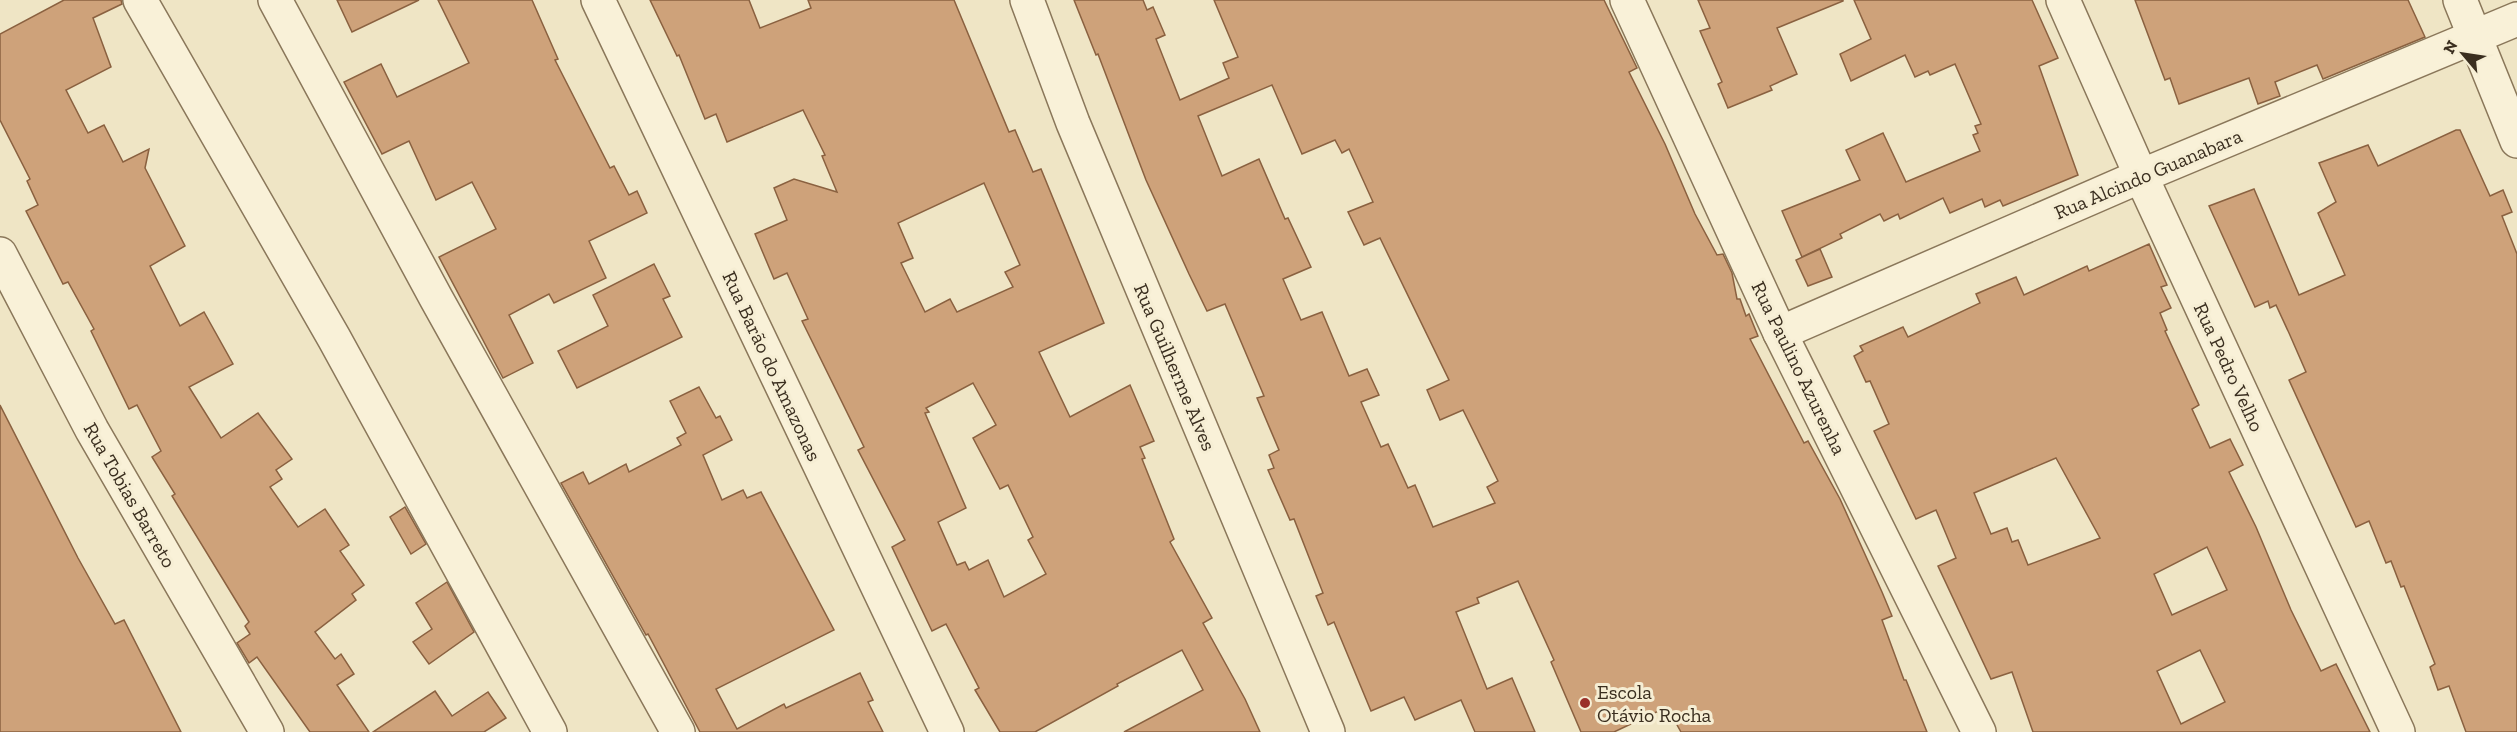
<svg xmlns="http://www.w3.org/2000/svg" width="2517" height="732" viewBox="0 0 2517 732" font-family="'Zilla Slab',serif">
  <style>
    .building { fill: #cea27a; stroke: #8a6140; stroke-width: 1.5; fill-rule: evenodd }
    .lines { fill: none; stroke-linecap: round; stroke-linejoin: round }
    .minor-casing { stroke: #8a775a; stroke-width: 36 }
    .minor { stroke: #f9f1d8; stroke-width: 33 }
    .poi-dot { fill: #9a2f29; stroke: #f6eed4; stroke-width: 2 }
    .labels { text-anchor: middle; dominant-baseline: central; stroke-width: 6; stroke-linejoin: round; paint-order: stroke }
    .street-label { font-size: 20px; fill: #3a2e1f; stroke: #f6eed4 }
    .poi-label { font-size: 20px; fill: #3a2e1f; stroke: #f6eed4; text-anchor: start }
  </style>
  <rect width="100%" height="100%" fill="#efe5c5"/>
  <g class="building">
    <polygon points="64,0 121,0 122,4 93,18 111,67 66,90 88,133 104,125 123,162 149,149 145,168 185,246 150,266 180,326 204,312 233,364 189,387 221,438 258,413 292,459 276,470 282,479 270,487 298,527 325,509 349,545 340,551 364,585 352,594 356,600 315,632 335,659 341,654 354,674 337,685 369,732 310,732 257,657 249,663 237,643 250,634 245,626 249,622 172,496 175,494 152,457 161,451 137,405 129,409 91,331 94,329 68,282 63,284 26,211 38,205 27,181 30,179 0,120 0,34"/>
    <polygon points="337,0 419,0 352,32"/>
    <polygon points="438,0 532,0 558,59 555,60 610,168 614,166 629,195 637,191 647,213 589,241 606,278 554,303 549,294 509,315 533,363 503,378 439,257 496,229 472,182 436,200 409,141 382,154 344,82 381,64 397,97 469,63"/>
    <path d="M650,0H749L760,28L811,8L808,0H954L1009,132L1015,130L1033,172L1041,169L1104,323L1039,352L1070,417L1130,385L1154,441L1140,447L1145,458L1142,459L1174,539L1170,542L1212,618L1203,623L1245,699L1260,732H1124L1203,690L1182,650L1117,684L1118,686L1035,732H1000L975,690L979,688L946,624L932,631L892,547L905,540L858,450L864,447L802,321L808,319L787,273L774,279L755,234L787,220L774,188L794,179L837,192L822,156L825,155L803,110L727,142L716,114L705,119L679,55L677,56ZM984,183L1020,265L1005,272L1013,287L957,312L950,299L925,312L901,263L913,258L898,223ZM973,383L996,425L973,438L1000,489L1008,485L1033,537L1028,540L1046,574L1004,597L988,560L969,570L965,562L957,565L938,522L966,508L925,413L929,412L926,408Z"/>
    <path d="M1074,0H1143L1147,10L1153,7L1165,35L1156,39L1180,100L1229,78L1223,63L1238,57L1214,0H1604L1637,68L1629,72L1665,144L1695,214L1717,255L1723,254L1732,273L1737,299H1740L1746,316L1749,314L1758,336L1750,339L1804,443L1808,441L1840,499L1882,592L1892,616L1882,620L1904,680H1906L1927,732H1681L1667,707L1614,732H1581L1551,662L1554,660L1518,581L1477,598L1479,603L1456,612L1487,689L1512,678L1535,732H1475L1461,700L1415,720L1404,697L1371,711L1334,622L1328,625L1316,596L1323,593L1294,519L1290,520L1268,470L1274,468L1269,455L1279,450L1257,398L1264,396L1225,304L1207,311L1189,274L1146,180L1098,54L1096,55ZM1272,85L1302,154L1335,140L1342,153L1349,149L1373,202L1348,212L1364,245L1380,238L1449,380L1427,390L1440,420L1463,410L1498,481L1487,487L1495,503L1433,527L1415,485L1408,488L1388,444L1381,447L1361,402L1379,395L1367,369L1349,376L1322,312L1301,320L1283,279L1311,267L1288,218L1285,219L1259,159L1222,176L1198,116Z"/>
    <polygon points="1698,0 1843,0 1843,1 1777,28 1797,74 1770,86 1772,90 1728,108 1718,84 1722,82 1700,31 1710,28"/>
    <polygon points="1854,0 2032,0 2058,58 2039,66 2078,175 2003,206 2000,200 1985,207 1982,199 1950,213 1943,198 1900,219 1898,214 1884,221 1880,214 1840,234 1842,238 1802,257 1782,211 1860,180 1846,150 1883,133 1906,182 1980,151 1973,135 1978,133 1975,126 1981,124 1955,64 1930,75 1928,71 1915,77 1905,55 1851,81 1840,54 1871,39"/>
    <polygon points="2135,0 2408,0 2425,37 2323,79 2317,65 2275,82 2280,96 2258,104 2249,78 2179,104 2170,78 2165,80"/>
    <polygon points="2456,130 2460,130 2490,196 2503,190 2512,212 2502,216 2517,254 2517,732 2466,732 2449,686 2438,690 2430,667 2435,664 2404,586 2401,587 2391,561 2386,563 2369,521 2356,527 2289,380 2306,372 2289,333 2276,305 2270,308 2268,301 2255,307 2209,206 2254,189 2299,295 2345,275 2318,213 2336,202 2319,163 2368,145 2378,166"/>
    <path d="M2149,244L2167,285L2161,287L2171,308L2160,313L2167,330L2165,331L2199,405L2192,409L2210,448L2230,439L2243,465L2229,472L2256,527L2291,610L2321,671L2336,664L2370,732H2033L2012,672L1991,679L1938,566L1956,558L1936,510L1916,519L1874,431L1889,424L1870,381L1866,382L1854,356L1863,351L1860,346L1903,327L1908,337L1980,303L1976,294L2016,277L2024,295L2087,266L2089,271ZM2056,458L2100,538L2028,565L2018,540L2012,542L2007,528L1991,534L1974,493ZM2207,547L2227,590L2172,615L2154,574ZM2200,650L2225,702L2181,724L2157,671Z"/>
    <polygon points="1820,249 1832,277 1808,286 1796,260"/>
    <polygon points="654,264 670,296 663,299 682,337 577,388 558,351 608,326 593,295"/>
    <polygon points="699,387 716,418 720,416 732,440 703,455 722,500 743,490 747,498 761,492 834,630 716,689 737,729 784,704 786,708 860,673 873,700 868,702 883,732 700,732 648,634 646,635 561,483 583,472 589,484 626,464 629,472 681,445 677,438 686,433 670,401"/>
    <polygon points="0,405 78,558 115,624 124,620 181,732 0,732"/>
    <polygon points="405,507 426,544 411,554 390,517"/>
    <polygon points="447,582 474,632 429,664 413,642 432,629 416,603"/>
    <polygon points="435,691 452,716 488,692 506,718 484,732 373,732"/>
  </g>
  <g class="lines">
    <g class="minor-casing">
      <g id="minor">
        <polyline points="140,0 334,338 550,732"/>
        <polyline points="275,0 436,298 678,732"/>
        <polyline points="598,0 947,732"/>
        <polyline points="1027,0 1073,123 1328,732"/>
        <polyline points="1627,0 1780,333 1979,732"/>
        <polyline points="2063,0 2141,176 2398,732"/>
        <polyline points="2460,0 2517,141"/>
        <polyline points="0,254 92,430 267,732"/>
        <polyline points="1780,333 2141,176 2517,19"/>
      </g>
    </g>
    <use href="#minor" class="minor"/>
  </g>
  <circle class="poi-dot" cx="1585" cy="703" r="6"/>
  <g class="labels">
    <g class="street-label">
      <text transform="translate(2148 174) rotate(-23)">Rua Alcindo Guanabara</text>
      <text transform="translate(772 366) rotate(65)">Rua Barão do Amazonas</text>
      <text transform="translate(1175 367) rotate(67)">Rua Guilherme Alves</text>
      <text transform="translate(2229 367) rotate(65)">Rua Pedro Velho</text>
      <text transform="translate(1799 368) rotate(64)">Rua Paulino Azurenha</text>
      <text transform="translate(130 495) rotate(60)">Rua Tobias Barreto</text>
    </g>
    <g class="poi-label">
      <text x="1597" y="692">Escola<tspan x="1597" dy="23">Otávio Rocha</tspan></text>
    </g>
  </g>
  <g transform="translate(2463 54) rotate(299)" stroke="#f6eed4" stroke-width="4.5" paint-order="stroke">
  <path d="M0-4.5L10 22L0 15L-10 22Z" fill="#3a2e1f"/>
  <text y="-9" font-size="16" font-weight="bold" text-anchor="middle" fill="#3a2e1f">N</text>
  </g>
</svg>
